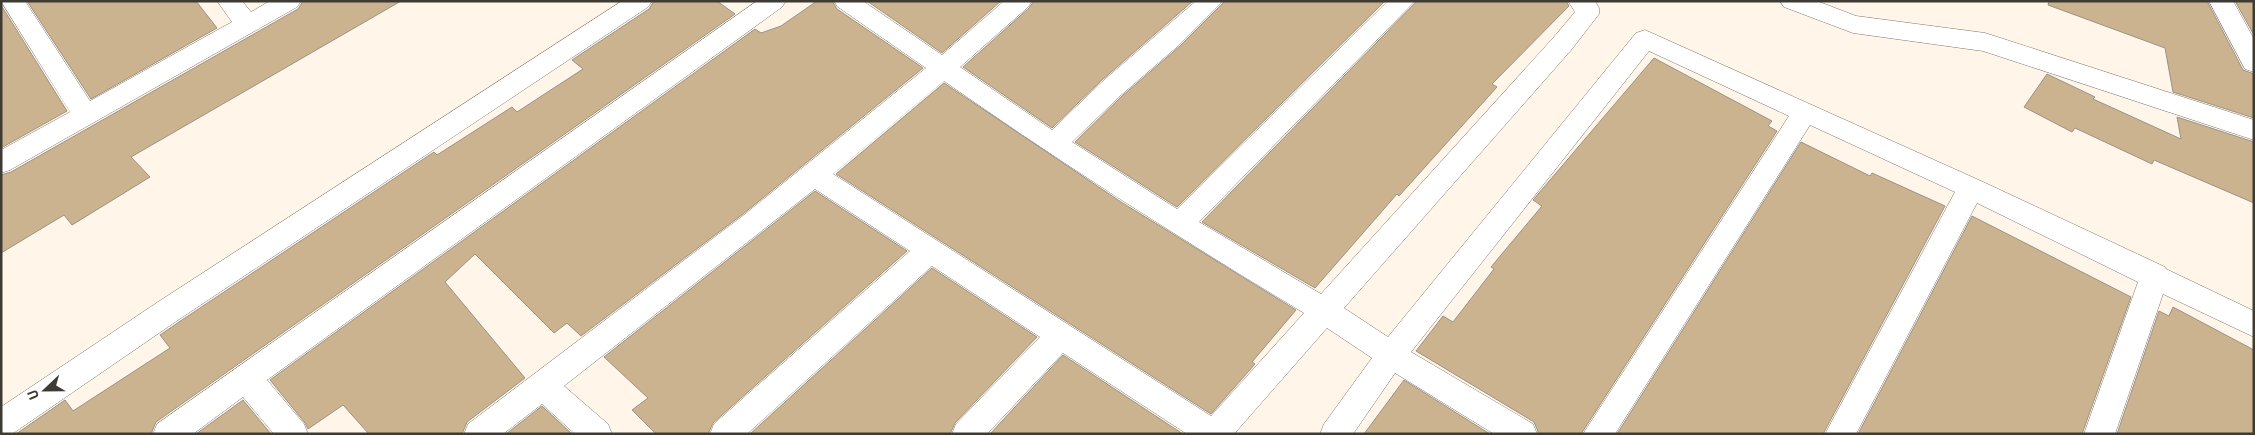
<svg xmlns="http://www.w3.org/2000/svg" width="2255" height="435" viewBox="0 0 2255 435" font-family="'PT Sans',sans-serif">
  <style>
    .building { fill: #cbb38f; stroke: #9b9386 }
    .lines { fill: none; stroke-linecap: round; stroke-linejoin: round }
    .street-casing { stroke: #80776b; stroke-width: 1 }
    .street { fill: #fff; fill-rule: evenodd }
  </style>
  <rect width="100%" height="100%" fill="#fff5e8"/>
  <g class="building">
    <polygon points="27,1 196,1 217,28 91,99"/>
    <polygon points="303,1 401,1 131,157 150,177 72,225 64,215 1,253 1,175 11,172 298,9"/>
    <polygon points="654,1 717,1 735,14 156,422 151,434 16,434 65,400 73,411 170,348 160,335 179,322 434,152 437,155 512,107 517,112 583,69 572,60 649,9"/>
    <polygon points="817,1 832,1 837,9 923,68 743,214 581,336 567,323 554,333 475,254 445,282 525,378 467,422 462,434 369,434 343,405 308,429 305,423 270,380 755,29 761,33 781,26"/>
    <polygon points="867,1 1001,1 942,53"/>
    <polygon points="1034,1 1193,1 1102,80 1052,128 963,67 1029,8"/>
    <polygon points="1225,1 1385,1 1177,207 1075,142 1122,96 1180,46"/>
    <polygon points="1417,1 1566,1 1569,6 1492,84 1497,87 1399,196 1397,194 1315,288 1202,222"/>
    <polygon points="2049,1 2207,1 2243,70 2254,74 2254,118 2173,92 2165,48 2048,5"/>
    <polygon points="2235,1 2254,1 2254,35"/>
    <polygon points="1,5 67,111 1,148"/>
    <polygon points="1654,58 1772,121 1768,126 1777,131 1581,434 1539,434 1534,422 1416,351 1443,316 1453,322 1494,269 1491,267 1542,206 1533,200"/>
    <polygon points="2047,74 2095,97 2093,99 2181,139 2177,117 2254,142 2254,203 2154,160 2152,164 2075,128 2072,132 2024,107"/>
    <polygon points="944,83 1121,202 1296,310 1252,362 1255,364 1211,414 836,174"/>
    <polygon points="1801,142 1870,176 1872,173 1945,206 1823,434 1617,434"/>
    <polygon points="815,191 907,251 713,423 708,434 656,434 632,410 648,398 604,357"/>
    <polygon points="1972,216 2131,297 2082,434 1858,434"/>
    <polygon points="932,268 1037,337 955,423 950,434 750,434"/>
    <polygon points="2173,307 2254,350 2254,434 2117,434 2159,311 2169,316"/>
    <polygon points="1063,355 1183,434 990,434"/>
    <polygon points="1404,380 1490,434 1364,434"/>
    <polygon points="243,400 271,434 196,434"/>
    <polygon points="542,406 572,434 506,434"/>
  </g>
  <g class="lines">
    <g class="street-casing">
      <g id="street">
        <polygon points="1,1 25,1 90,101 232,22 217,1 242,1 251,12 270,1 301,1 297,7 10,170 1,173 1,150 70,112"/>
        <polygon points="622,1 652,1 648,7 178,320 12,434 1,434 1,407 158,302"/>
        <polygon points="757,1 786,1 782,7 267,380 304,424 308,434 274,434 243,397 193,434 153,434 157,424"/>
        <path d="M834,1H863L942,55L1004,1H1032L1028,7L960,67L1052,130L1103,81L1196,1H1223L1179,45L1121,95L1072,142L1177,209L1388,1H1415L1199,222L1321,294L1554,37L1575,12L1568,1H1595L1599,8V14L1572,49L1344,308L1388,337L1636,33L1645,30L1981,181L2165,267L2166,269L2254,311V337L2163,294L2115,434H2084L2138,282L1977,203L1856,434H1825L1955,192L1810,125L1615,434H1583L1789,116L1649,51L1411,352L1533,424L1537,434H1494L1395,373L1353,434H1320L1324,424L1372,358L1327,328L1234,434H1187L1063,353L987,434H952L956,424L1040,337L932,266L747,434H710L714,424L910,251L815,189L564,386L608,424L612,434H575L542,404L503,434H464L468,424L744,215L926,68L838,7ZM944,81C1061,163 1181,239 1304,313L1211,416L833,174Z"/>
        <polygon points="1780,1 1817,1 1856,16 1985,33 2254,120 2254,140 1983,51 1853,33 1784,7"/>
        <polygon points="2209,1 2233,1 2254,39 2254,72 2245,69"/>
      </g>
    </g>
    <use href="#street" class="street"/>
  </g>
  <rect width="2255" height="435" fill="none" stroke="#3e3a34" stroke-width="5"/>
  <g transform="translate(45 390) rotate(248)" stroke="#ffffff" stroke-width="4" paint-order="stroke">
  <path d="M0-4L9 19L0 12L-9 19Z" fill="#3e3a34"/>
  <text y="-8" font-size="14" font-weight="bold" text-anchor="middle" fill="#3e3a34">U</text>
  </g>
</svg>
